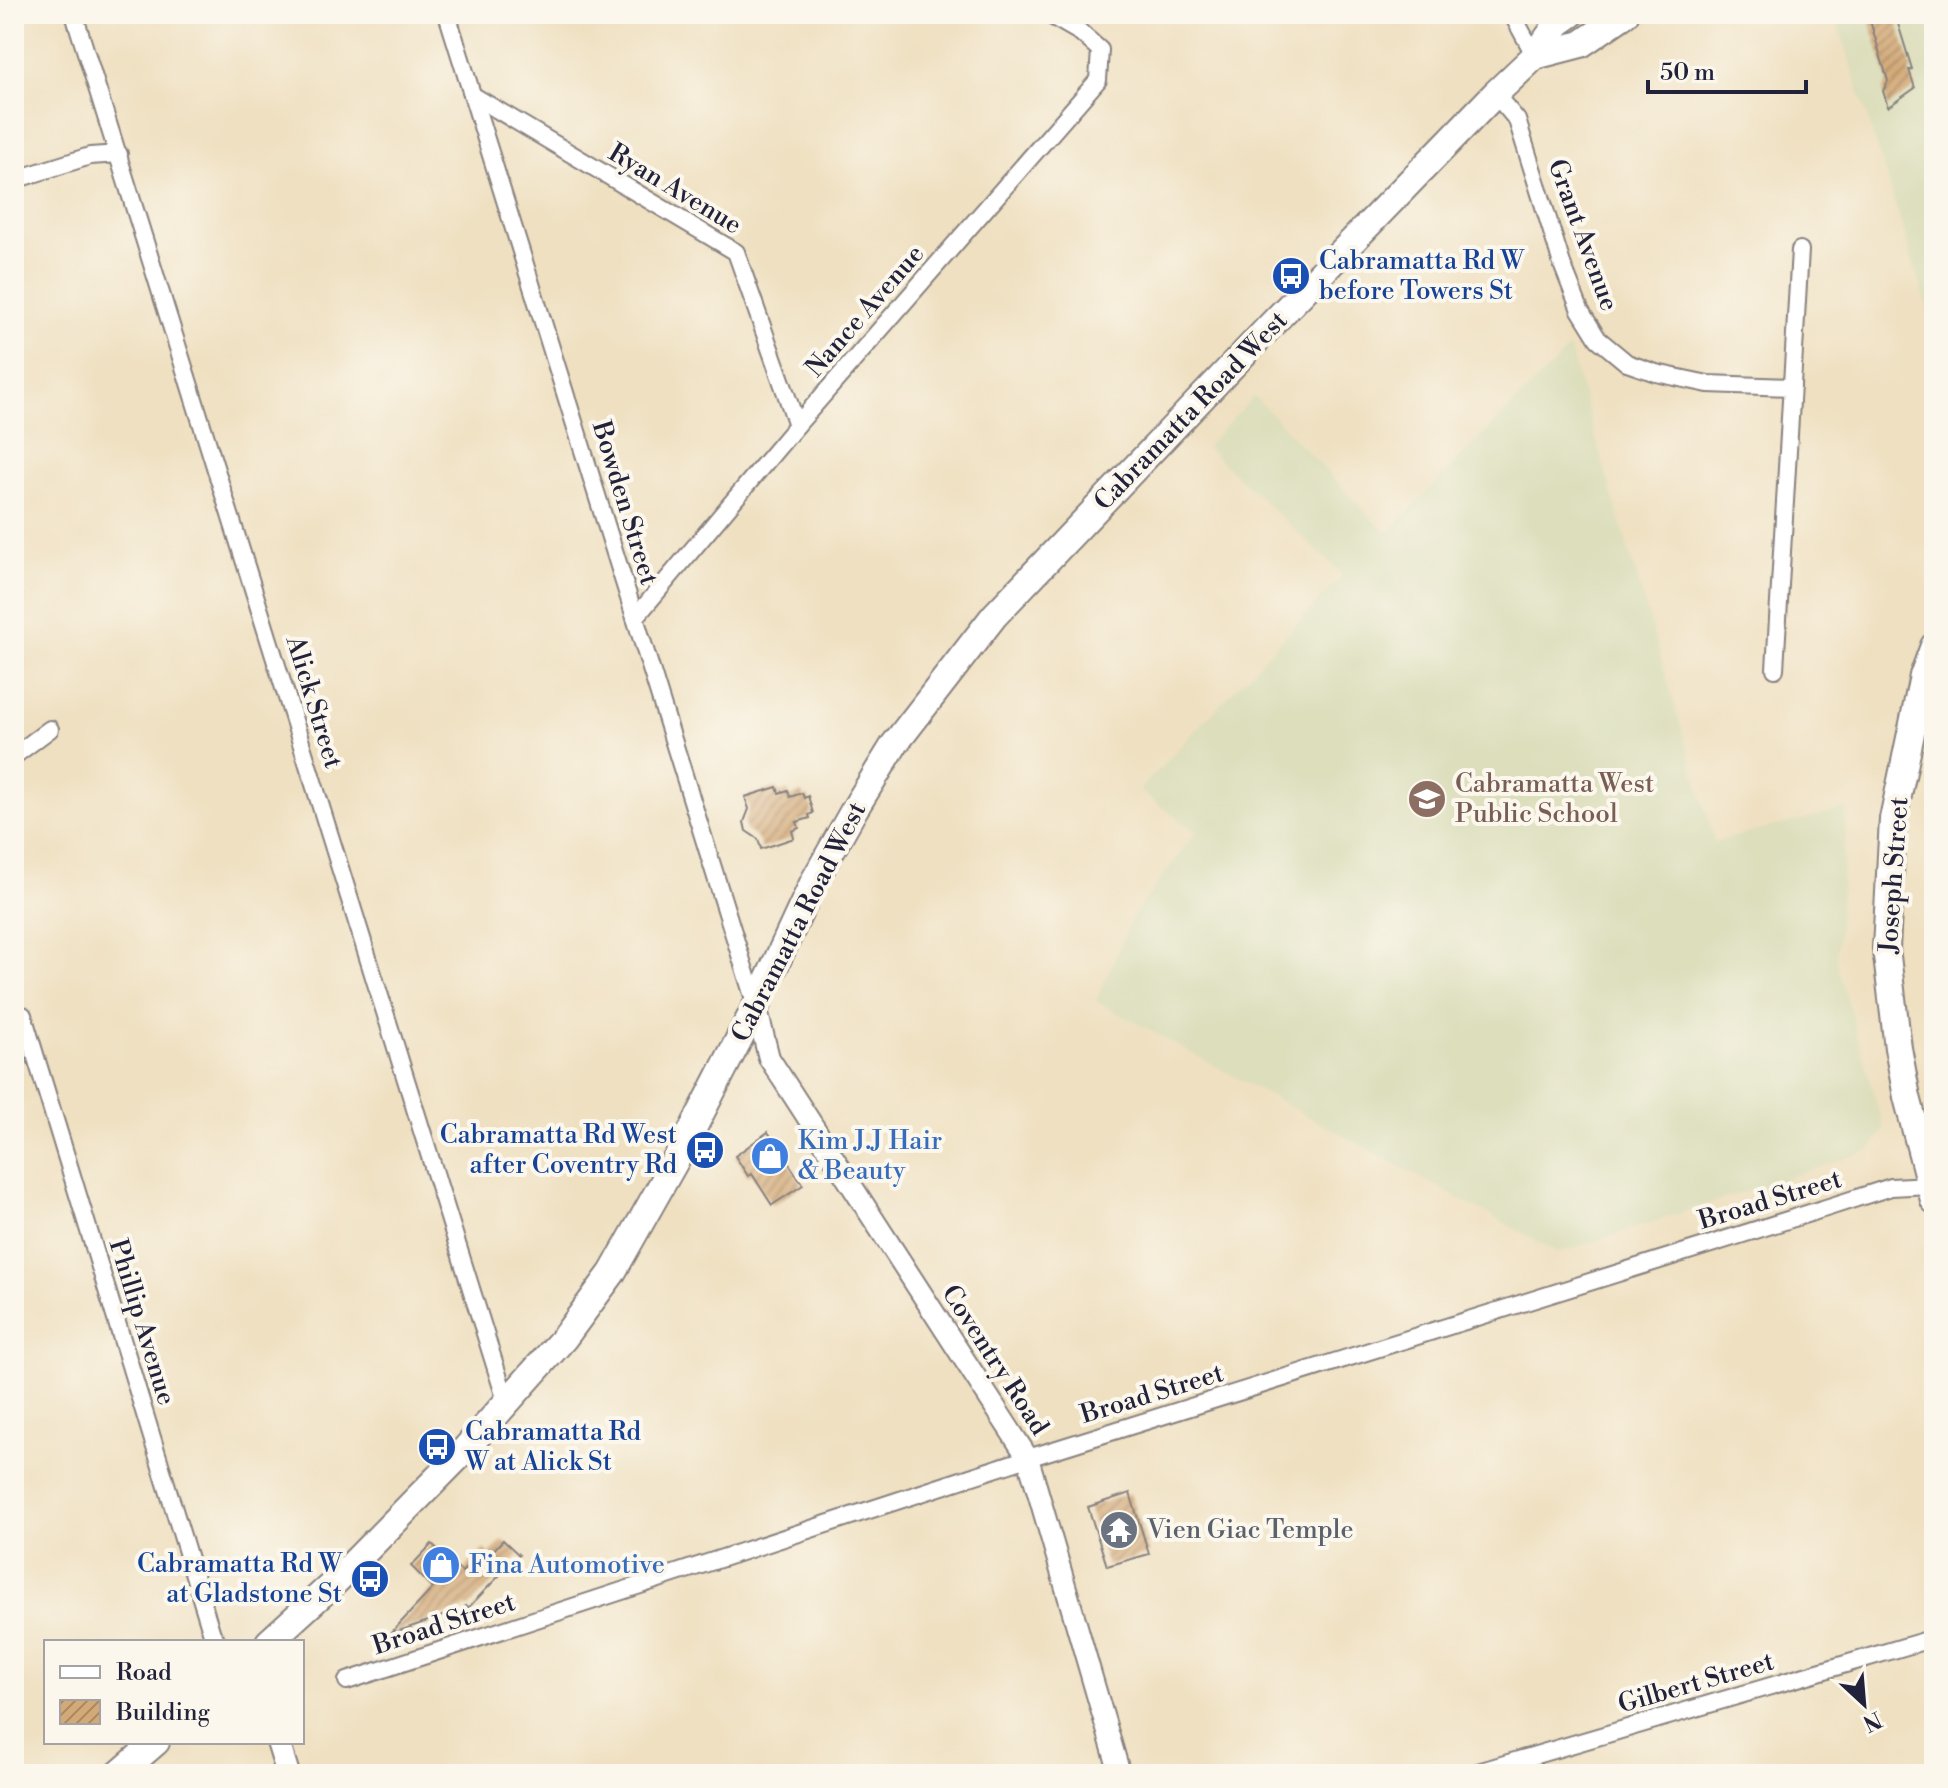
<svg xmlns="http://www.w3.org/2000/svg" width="1948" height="1788" viewBox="0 0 1948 1788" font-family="'Libre Bodoni',serif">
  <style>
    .built { fill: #dcdebc }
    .building { fill: url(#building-hatch) }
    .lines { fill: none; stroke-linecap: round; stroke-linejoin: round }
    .minor-casing { stroke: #88817e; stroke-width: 20 }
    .tertiary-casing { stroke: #88817e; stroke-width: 24 }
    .secondary-casing { stroke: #88817e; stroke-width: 26 }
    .primary-casing { stroke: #88817e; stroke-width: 30 }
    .trunk-casing { stroke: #88817e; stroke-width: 30 }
    .minor { stroke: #fff; stroke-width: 16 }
    .tertiary { stroke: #fff; stroke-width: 20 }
    .secondary { stroke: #fff; stroke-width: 22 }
    .primary { stroke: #fff; stroke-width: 26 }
    .trunk { stroke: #fff; stroke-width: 26 }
    .labels { text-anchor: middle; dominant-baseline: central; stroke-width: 8; stroke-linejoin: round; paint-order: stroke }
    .street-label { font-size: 26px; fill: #22223b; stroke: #fbf7ec }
    .transit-label { font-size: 26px; fill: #164399; stroke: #fbf7ec; text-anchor: start }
    .education-label { font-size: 26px; fill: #785e54; stroke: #fbf7ec; text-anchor: start }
    .shop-label { font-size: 26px; fill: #366cbe; stroke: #fbf7ec; text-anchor: start }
    .worship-label { font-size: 26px; fill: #5b616d; stroke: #fbf7ec; text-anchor: start }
  </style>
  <defs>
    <pattern id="building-hatch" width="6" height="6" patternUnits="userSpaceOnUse" patternTransform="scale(2)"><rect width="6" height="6" fill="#d3a977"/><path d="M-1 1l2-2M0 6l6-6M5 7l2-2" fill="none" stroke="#ab8963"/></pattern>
  </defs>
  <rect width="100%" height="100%" fill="#fbf7ec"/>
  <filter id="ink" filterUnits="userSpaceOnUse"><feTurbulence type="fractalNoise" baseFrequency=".0125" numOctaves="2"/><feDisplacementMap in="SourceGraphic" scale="16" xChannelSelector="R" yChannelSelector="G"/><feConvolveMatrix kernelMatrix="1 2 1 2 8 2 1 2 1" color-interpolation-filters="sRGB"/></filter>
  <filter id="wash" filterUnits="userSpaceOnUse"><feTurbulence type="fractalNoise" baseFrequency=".006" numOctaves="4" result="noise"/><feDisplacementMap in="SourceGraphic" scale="32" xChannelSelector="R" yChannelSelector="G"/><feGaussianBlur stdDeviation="1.8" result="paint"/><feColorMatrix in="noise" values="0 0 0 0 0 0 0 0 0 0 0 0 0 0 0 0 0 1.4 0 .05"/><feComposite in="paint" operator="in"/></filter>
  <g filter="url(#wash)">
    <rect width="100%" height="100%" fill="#efe0c1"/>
    <g class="built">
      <polygon points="1835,14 1934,14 1934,328"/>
      <polygon points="1569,348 1715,842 1847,808 1836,961 1884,1130 1869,1151 1559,1253 1096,1001 1133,916 1196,832 1139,790 1343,575 1206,447 1254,396 1386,533"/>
    </g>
    <g id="blocks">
      <g class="building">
        <polygon points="1868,14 1895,14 1912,69 1909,70 1915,88 1888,107 1883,91 1888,81"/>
        <polygon points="777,787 779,793 788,790 790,797 802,793 804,798 808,796 813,813 809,815 810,818 797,822 799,828 792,831 794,838 761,849 758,839 746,831 744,822 749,809 745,797"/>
        <polygon points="768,1132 803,1185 772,1205 752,1174 748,1176 735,1156"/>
        <polygon points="1130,1493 1149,1554 1107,1566 1088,1507"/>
        <polygon points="503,1540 519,1555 468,1608 466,1606 463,1609 390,1634 433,1588 411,1566 432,1544 462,1572 484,1549 490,1554"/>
      </g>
    </g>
  </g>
  <g filter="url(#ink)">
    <use href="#blocks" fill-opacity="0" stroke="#88817e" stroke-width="2"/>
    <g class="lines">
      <g class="minor-casing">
        <g id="minor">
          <polyline points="74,14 507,1404"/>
          <polyline points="447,14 756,1006"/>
          <polyline points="1512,14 1535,56"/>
          <polyline points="1495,94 1517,120 1562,264 1580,310 1598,339 1627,363 1656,373 1708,384 1792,387"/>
          <polyline points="474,96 736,252 797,425"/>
          <polyline points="14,180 90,156 119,154"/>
          <polyline points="635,618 797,425 1098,80 1100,50 1081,33 1048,14"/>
          <polyline points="1775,669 1800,250"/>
          <polyline points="14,756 50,729"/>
          <polyline points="23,1015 212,1634 218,1642"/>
          <polyline points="347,1681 1028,1458 1829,1207 1891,1187 1930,1185"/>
          <polyline points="1471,1774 1934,1638"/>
        </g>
      </g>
      <g class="tertiary-casing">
        <polyline id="tertiary" points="756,1006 769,1058 1028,1458 1120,1774"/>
      </g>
      <g class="secondary-casing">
        <polyline id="secondary" points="278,1742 288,1774"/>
      </g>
      <g class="primary-casing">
        <g id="primary">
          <polyline points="1535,56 1581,44 1625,14"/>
          <polyline points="269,1642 336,1581 461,1454 564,1338 612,1273 687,1140 756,1006 814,881 854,810 894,745 994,616 1271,325 1495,94 1535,56 1558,23 1571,14"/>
          <polyline points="119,1774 156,1742"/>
        </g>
      </g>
      <g class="trunk-casing">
        <polyline id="trunk" points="1934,646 1923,676 1893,819 1886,948 1898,1048 1907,1097 1934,1200"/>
      </g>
      <use href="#minor" class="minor"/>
      <use href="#tertiary" class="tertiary"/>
      <use href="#secondary" class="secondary"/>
      <use href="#primary" class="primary"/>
      <use href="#trunk" class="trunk"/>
    </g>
  </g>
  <defs>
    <g id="bus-disc" transform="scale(2)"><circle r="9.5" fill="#1a4fb4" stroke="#fbf7ec"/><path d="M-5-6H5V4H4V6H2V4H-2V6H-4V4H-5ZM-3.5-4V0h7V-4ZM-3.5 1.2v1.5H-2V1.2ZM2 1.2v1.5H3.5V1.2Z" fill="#fff"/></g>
    <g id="school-disc" transform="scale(2)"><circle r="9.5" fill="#8d6e63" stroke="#fbf7ec"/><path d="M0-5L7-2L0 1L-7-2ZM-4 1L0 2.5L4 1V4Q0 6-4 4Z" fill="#fff"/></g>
    <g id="shop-disc" transform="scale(2)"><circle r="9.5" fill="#3f7fe0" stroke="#fbf7ec"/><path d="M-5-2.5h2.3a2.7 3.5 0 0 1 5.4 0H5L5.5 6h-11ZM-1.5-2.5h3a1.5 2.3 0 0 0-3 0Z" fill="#fff"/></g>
    <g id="temple-disc" transform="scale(2)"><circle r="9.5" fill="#6b7280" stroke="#fbf7ec"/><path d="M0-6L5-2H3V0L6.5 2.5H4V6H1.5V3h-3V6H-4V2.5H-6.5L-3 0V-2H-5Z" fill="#fff"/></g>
  </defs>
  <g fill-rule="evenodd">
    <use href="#bus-disc" x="1291" y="276"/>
    <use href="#school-disc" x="1427" y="799"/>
    <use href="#bus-disc" x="705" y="1150"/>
    <use href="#shop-disc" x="770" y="1156"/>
    <use href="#bus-disc" x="437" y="1447"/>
    <use href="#temple-disc" x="1119" y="1530"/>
    <use href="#shop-disc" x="441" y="1565"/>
    <use href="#bus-disc" x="370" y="1579"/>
  </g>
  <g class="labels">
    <g class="street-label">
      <text transform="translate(675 189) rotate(31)">Ryan Avenue</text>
      <text transform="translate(1583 235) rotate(70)">Grant Avenue</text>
      <text transform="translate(865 311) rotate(-49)">Nance Avenue</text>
      <text transform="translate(1191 411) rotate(-46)">Cabramatta Road West</text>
      <text transform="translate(625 503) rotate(73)">Bowden Street</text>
      <text transform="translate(314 702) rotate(73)">Alick Street</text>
      <text transform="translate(1894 875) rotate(-86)">Joseph Street</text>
      <text transform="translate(799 922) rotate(-63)">Cabramatta Road West</text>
      <text transform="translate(1770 1200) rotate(-17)">Broad Street</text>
      <text transform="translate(142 1322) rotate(73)">Phillip Avenue</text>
      <text transform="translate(995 1360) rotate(57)">Coventry Road</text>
      <text transform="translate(1152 1394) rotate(-17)">Broad Street</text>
      <text transform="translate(444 1624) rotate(-18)">Broad Street</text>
      <text transform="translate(1696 1683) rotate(-16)">Gilbert Street</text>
    </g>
    <g class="transit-label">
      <text x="1319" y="261">Cabramatta Rd W<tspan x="1319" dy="30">before Towers St</tspan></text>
      <text x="677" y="1135" text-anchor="end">Cabramatta Rd West<tspan x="677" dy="30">after Coventry Rd</tspan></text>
      <text x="465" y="1432">Cabramatta Rd<tspan x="465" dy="30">W at Alick St</tspan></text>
      <text x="342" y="1564" text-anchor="end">Cabramatta Rd W<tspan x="342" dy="30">at Gladstone St</tspan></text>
    </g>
    <g class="education-label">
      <text x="1455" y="784">Cabramatta West<tspan x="1455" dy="30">Public School</tspan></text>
    </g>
    <g class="shop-label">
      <text x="798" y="1141">Kim J.J Hair<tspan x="798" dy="30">&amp; Beauty</tspan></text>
      <text x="469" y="1565">Fina Automotive</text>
    </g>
    <g class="worship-label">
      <text x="1147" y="1530">Vien Giac Temple</text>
    </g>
  </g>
  <rect width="1948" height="1788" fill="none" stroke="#fbf7ec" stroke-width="48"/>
  <rect x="44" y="1640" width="260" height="104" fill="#fbf7ec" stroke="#a4a2a5" stroke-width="2"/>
  <rect x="60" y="1666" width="40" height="12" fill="#ffffff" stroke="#a4a2a5" stroke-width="2"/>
  <text x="116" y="1680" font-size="24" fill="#22223b">Road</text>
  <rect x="60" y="1700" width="40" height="24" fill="url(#building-hatch)" stroke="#a4a2a5" stroke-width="2"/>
  <text x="116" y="1720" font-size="24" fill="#22223b">Building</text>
  <g transform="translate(1864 1704) rotate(154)" stroke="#fbf7ec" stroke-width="6" paint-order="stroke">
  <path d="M0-6L14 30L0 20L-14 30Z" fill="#22223b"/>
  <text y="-12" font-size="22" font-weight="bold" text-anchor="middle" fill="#22223b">N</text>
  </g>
  <path d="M1648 80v12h158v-12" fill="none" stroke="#22223b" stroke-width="4"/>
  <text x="1660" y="80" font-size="24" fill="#22223b" stroke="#fbf7ec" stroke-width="6" paint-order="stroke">50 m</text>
</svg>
